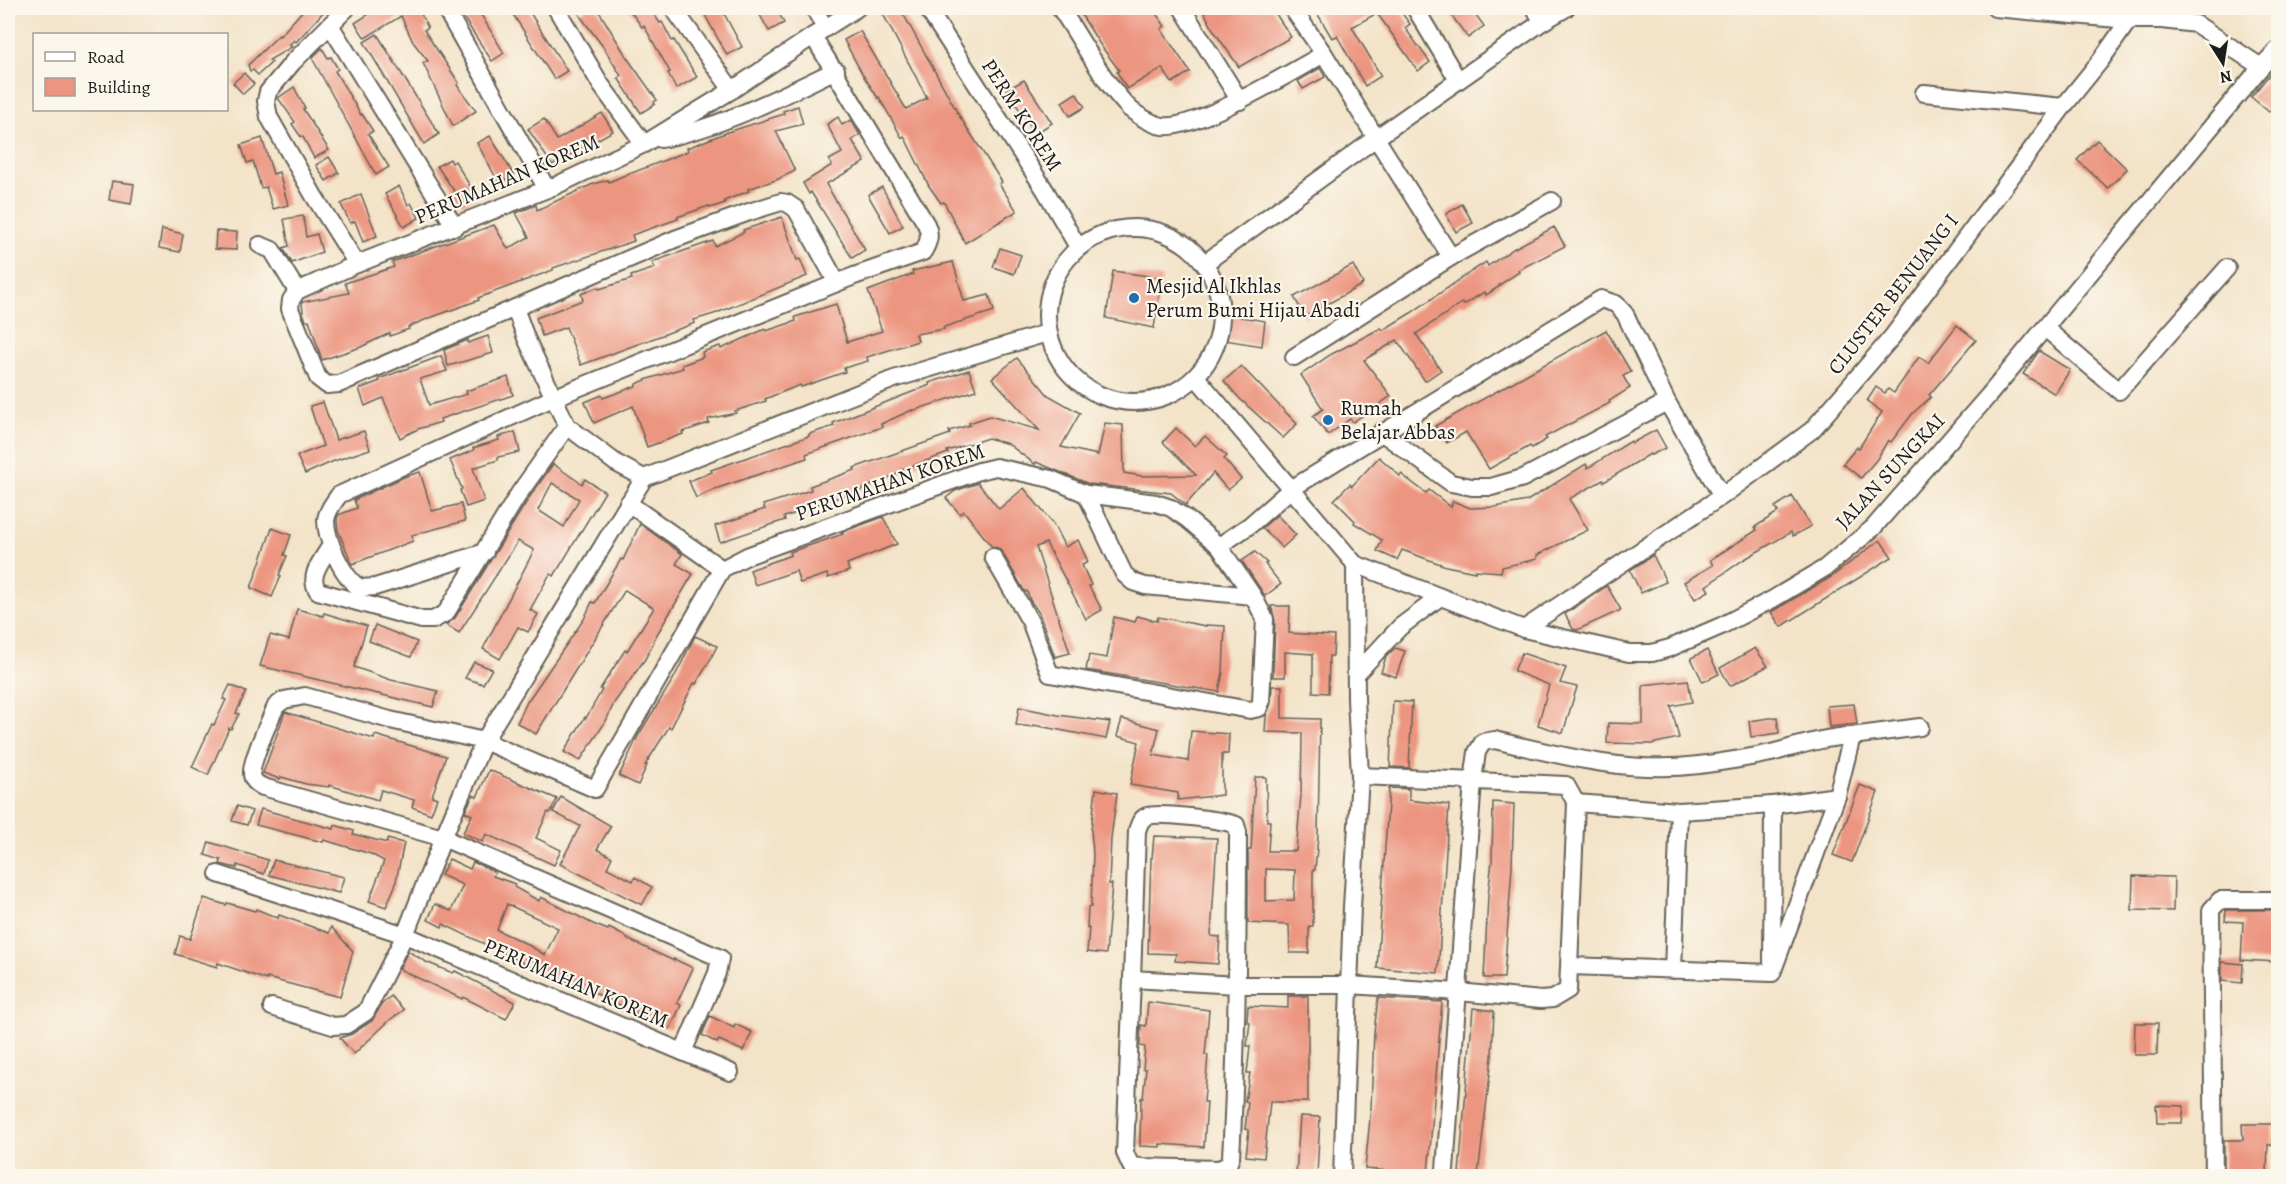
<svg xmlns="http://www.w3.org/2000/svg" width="2286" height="1184" viewBox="0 0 2286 1184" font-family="Alegreya,serif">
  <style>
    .building { fill: #ec9580; fill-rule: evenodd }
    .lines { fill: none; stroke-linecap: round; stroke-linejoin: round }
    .street-casing { stroke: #676258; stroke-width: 20 }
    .street { stroke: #fff; stroke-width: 16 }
    .poi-dot { fill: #1f6fb2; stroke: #fbf7ec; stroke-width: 2 }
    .labels { text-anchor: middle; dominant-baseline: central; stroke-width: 4.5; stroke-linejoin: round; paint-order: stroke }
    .street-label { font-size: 21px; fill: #1c1c1c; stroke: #fbf7ec }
    .poi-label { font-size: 21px; fill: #1c1c1c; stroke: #fbf7ec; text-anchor: start }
  </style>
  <rect width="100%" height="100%" fill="#fbf7ec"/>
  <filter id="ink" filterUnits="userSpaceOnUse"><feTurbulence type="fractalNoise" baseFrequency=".0167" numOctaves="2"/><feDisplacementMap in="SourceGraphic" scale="12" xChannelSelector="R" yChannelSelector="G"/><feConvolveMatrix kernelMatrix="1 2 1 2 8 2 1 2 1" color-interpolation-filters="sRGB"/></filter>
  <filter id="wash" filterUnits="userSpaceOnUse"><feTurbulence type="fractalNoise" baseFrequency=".008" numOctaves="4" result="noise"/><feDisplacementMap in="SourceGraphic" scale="24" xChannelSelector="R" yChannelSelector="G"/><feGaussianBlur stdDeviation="1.35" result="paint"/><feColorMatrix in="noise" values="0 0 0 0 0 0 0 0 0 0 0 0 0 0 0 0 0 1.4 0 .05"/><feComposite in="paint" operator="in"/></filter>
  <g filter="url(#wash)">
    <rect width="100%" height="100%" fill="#f3e3c8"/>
    <g id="blocks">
      <g class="building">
        <polygon points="305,8 327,8 296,42 294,40 289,45 292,47 269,60 272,62 258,75 253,70 250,71 248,65 279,35 280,36"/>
        <polygon points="378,8 418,8 428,28 424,30 459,83 457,85 476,111 453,126 423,63 428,61 413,42 401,16 365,38 355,23"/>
        <polygon points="457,8 477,8 504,53 492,61"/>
        <polygon points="509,8 527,8 567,71 554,79"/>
        <polygon points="586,8 597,8 628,59 657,100 654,102 655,104 641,113 618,78 621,76 604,48 578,13"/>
        <polygon points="628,8 649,8 660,23 662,22 672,41 674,40 697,77 676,89 668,73 670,72 644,26 642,27"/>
        <polygon points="701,8 721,8 742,47 727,55"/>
        <polygon points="756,8 776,8 784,23 769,31"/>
        <polygon points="891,8 900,8 960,117 1002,182 999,184 1017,211 965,243 944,202 941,203 929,186 904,136 902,138 879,97 878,98 863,75 844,40 860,31 906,109 927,98 882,12"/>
        <polygon points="1077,8 1152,8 1165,26 1161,29 1190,72 1172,83 1162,68 1127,89 1117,72 1119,70 1101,46"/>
        <polygon points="1202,8 1272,8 1291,37 1239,67 1214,31"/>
        <polygon points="1314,8 1398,8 1410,24 1405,28 1430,62 1418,71 1377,13 1352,27 1381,76 1365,86 1337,36 1332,38"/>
        <polygon points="1446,8 1471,8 1484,26 1468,38"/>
        <polygon points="377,34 439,134 424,144 364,42"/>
        <polygon points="322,48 328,58 331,57 338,69 335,71 361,115 362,114 373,131 368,134 389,167 376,175 312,58"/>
        <polygon points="2278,64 2278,101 2269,112 2251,97"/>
        <polygon points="1320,68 1325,77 1303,89 1298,81"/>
        <polygon points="244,73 254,84 243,94 233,83"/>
        <polygon points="1024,80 1052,123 1036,133 1006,90"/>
        <polygon points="294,87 305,108 303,109 329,150 314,158 303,137 301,137 292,124 295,122 278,98"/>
        <polygon points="1076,93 1085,107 1070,116 1062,102"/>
        <polygon points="798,106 803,124 776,131 795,171 776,180 748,189 749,191 724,201 725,203 710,208 709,206 677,217 678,219 632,235 634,241 553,268 553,270 478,298 479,300 427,319 408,327 409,329 390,336 390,333 361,347 322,360 309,320 306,321 303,312 302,302 349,293 345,283 394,267 392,262 494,225 508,249 529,237 516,213 536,205 537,210 593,184 608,180 609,182 632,172 632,173 688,151 687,148 728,132 784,114 783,111"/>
        <polygon points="602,113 613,131 552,165 528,129 544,119 557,140"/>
        <polygon points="838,117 842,125 851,120 860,135 852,140 865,162 826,184 865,250 852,258 811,192 809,194 803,183 832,165 829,160 842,153 827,124"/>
        <polygon points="490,136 514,175 499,183 477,143"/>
        <polygon points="262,138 273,174 279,172 288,205 273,209 266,187 261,188 253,161 247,163 241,145"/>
        <polygon points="2097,140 2127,169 2108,188 2077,160"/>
        <polygon points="329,157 339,173 326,181 316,165"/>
        <polygon points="450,159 452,163 455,161 476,196 463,204 437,166"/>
        <polygon points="112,181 134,184 131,204 109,200"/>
        <polygon points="399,186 408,205 411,203 419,218 404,227 385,194"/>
        <polygon points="882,187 903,226 890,233 868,195"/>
        <polygon points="361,194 377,236 363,242 355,221 350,223 341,204"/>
        <polygon points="1462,204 1473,223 1456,232 1446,214"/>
        <polygon points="303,216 306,237 317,234 322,252 292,263 283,248 289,246 284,219"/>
        <polygon points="782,217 797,260 800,259 807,276 714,314 694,320 695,323 581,365 566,327 542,336 536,318 583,300 581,294 598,287 599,289 632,279 631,276 655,268 652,262 713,241 715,246 744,232 743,230"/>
        <polygon points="1554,227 1565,246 1518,270 1519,272 1499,285 1500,286 1486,295 1484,292 1464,305 1462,303 1416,334 1441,370 1425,381 1397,340 1364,360 1391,396 1353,422 1350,419 1328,435 1313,416 1323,409 1301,375 1330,355 1381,328 1383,330 1411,313 1472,271 1486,262 1488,266 1513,249"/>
        <polygon points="162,229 183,234 180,252 159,248"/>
        <polygon points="216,231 237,232 236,250 215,249"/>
        <polygon points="1000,248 1021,255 1014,274 993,267"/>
        <polygon points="953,262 964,301 989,295 994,311 944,327 944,329 916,334 918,341 867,357 868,361 844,368 845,372 801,387 800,385 765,399 766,401 735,411 736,413 708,419 709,423 682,432 683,434 647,447 633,406 594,423 585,402 602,395 603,398 636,386 636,384 648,379 683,368 682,365 703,357 702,352 720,346 721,349 765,329 766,331 796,321 795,317 836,304 847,342 882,331 868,291 913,274 912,271"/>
        <polygon points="1353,265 1363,284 1305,317 1294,297"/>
        <polygon points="1113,271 1162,278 1154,328 1106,318"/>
        <polygon points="1229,315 1265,321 1262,346 1224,340"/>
        <polygon points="1957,325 1976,340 1929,395 1931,397 1913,413 1891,442 1888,440 1877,459 1861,478 1843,464 1857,447 1859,448 1882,412 1867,401 1876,387 1885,393 1888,389 1894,393 1919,357 1928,363"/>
        <polygon points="1606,330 1631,372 1623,376 1630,388 1609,401 1610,403 1545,437 1547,439 1532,448 1530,446 1489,469 1466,432 1447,443 1435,426"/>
        <polygon points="488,336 493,353 448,366 444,350 468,340 468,343"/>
        <polygon points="2039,351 2070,370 2055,394 2023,374"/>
        <polygon points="441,356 447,371 420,379 429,405 467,394 466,391 508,377 513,395 440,419 441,422 418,429 400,438 383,398 365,406 359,389 380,381 379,379"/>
        <polygon points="1017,358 1048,395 1080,413 1061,447 1098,455 1105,423 1123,425 1124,473 1142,476 1196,475 1163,442 1176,428 1195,446 1205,436 1227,456 1224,459 1241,479 1228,490 1213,473 1186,505 1171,493 1089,484 1036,462 1035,464 1008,444 988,438 947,451 948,453 901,470 902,472 856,492 808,507 809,509 784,517 785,520 720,542 715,526 765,509 763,505 811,490 810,486 855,470 854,468 950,434 949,431 970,425 969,423 990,416 1039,430 992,378"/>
        <polygon points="1241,366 1297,424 1283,438 1240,399 1224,381"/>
        <polygon points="969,370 976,390 912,411 912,410 881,424 882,427 806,454 807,458 715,489 696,498 689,481 712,472 711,470 809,436 809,434 834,426 833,423 930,385 929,383"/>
        <polygon points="323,402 336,440 364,431 370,449 334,461 305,474 297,456 323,446 310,406"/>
        <polygon points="1656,430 1666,448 1651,455 1650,454 1604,482 1603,480 1569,499 1588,530 1537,555 1537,559 1502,567 1501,572 1475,570 1475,572 1446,566 1402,550 1397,560 1377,551 1382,540 1354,523 1355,521 1334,500 1350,484 1352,486 1379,457 1400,476 1401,474 1426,493 1429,490 1451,507 1453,501 1470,508 1495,507 1527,501 1586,464 1588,468 1631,441 1632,443"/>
        <polygon points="515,432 520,452 498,457 498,460 473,468 484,501 466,507 460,490 462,489 450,460 474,450 473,448 499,440 498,437"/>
        <path d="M553,464L582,484L585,479L605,492L554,576L550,574L530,610L538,614L528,632L518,627L500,659L483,649L534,550L518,541L459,633L446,625L455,618L529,498ZM552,483L579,499L564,527L538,510Z"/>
        <polygon points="420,472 432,511 461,504 465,521 412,535 413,541 352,564 338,530 337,520 338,515 357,508 354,500 404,477"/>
        <polygon points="978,483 999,509 1024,488 1053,524 1065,547 1078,540 1088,562 1082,565 1091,585 1089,586 1102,610 1086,619 1046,543 1036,547 1070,653 1055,657 1039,613 1030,600 1027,591 1025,592 1002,552 998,548 992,547 964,511 960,514 946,498 955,491"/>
        <polygon points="1792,496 1811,526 1793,536 1791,532 1743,560 1706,586 1709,591 1695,599 1684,582 1713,565 1710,560 1757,530 1755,527 1778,512 1775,507"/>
        <polygon points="1277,515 1296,535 1282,548 1262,528"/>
        <polygon points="883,517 897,544 847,564 849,571 828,578 827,574 800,583 796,571 755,585 750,570 791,555 790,552 843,534 842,532"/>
        <polygon points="640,524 682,554 676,564 693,574 653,641 654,642 645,659 614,703 606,721 580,761 564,752 585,717 586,718 602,690 600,689 625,650 627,651 654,608 625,590 536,734 517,723 527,702 584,619 592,602 595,603 621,559 623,560"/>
        <polygon points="272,528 291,535 284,555 287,556 279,575 281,576 272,597 251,588"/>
        <polygon points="1880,540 1892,557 1781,627 1771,612 1831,577"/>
        <polygon points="1255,552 1267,563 1265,564 1281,584 1265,596 1242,561"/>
        <polygon points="1653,555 1666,582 1641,593 1630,570"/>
        <polygon points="1607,586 1621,610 1577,630 1573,629 1565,614"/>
        <polygon points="1271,606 1290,606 1289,633 1334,636 1333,656 1329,656 1328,693 1313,692 1313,654 1285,652 1285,677 1273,677 1275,620"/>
        <polygon points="297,609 323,616 324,613 367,626 354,667 391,680 438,691 433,707 260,666 270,635 289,640"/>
        <polygon points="1137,616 1157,621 1158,617 1206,626 1206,625 1225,626 1223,672 1219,692 1086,670 1089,655 1107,658 1114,617 1135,622"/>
        <polygon points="375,625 417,642 411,657 369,641"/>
        <polygon points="695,636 717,646 709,662 696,684 694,683 671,728 669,727 645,765 647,765 638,785 619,776 638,736 674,678"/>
        <polygon points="1395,648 1405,651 1396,677 1381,672 1386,657"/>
        <polygon points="1755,648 1768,666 1730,686 1720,668"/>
        <polygon points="1707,650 1719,674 1703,682 1691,658"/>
        <polygon points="1522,653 1566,668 1560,683 1577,687 1563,733 1538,725 1549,685 1514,671"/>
        <polygon points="474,662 492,669 483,684 465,678"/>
        <polygon points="1688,680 1692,702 1671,706 1679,738 1651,744 1607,743 1608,723 1643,724 1643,685"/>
        <polygon points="230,685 246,692 236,713 239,714 231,729 229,728 208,775 192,767 212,724 214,725 226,700 223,699"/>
        <path d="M1272,686H1282V718L1320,719L1318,836L1315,870H1313V926H1309V953H1290L1289,925L1248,923V850H1251L1255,777H1266L1267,821H1270L1268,851H1296L1301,795L1302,733L1265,732L1266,716L1271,703ZM1266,869L1295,870L1294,900L1266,901Z"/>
        <polygon points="1393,701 1412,702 1409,768 1390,767"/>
        <polygon points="1854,704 1857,724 1829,727 1827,706"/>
        <polygon points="1019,707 1058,715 1110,722 1106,739 1033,725 1033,727 1016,725"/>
        <polygon points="285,712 374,739 375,735 446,756 432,796 437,798 431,814 412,807 414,800 381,790 378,800 329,785 329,787 306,784 281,777 280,779 263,773"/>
        <polygon points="1777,717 1779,733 1751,737 1749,721"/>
        <polygon points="1122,719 1159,729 1153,755 1188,761 1191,731 1229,734 1228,754 1222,754 1222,795 1178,800 1178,793 1130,785 1139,742 1117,736"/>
        <polygon points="489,770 557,799 550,813 548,812 536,838 561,850 554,865 486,834 483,842 463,833 472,815 465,812 473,795 477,797"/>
        <polygon points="1860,785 1878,792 1852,862 1833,855"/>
        <polygon points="1389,788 1409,789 1409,800 1449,805 1438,973 1377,968"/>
        <polygon points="1096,789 1117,793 1111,838 1109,884 1112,884 1106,954 1087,952 1089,928 1087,928 1088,907 1091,907 1093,854 1091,830"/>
        <polygon points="561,797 611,826 597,849 612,857 607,868 633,881 635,877 652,887 642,905 560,864 580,826 553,812"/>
        <polygon points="1493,802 1514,804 1512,866 1504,978 1484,978 1488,896 1492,860"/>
        <polygon points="237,806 252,811 247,825 232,821"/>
        <polygon points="261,809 334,829 335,825 354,831 353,834 387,843 387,839 404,843 395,886 386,907 369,901 384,861 371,854 324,840 323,842 256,825"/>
        <polygon points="1154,836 1217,838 1211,936 1220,937 1218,964 1175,961 1176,954 1148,953 1151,858 1152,858"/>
        <polygon points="209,842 268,860 264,874 237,865 237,868 220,864 221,860 205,855"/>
        <path d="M449,859L470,869L473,862L495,872L493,876L515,884L514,887L539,901L541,897L593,924L608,930L609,928L628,938L627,939L674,961V959L693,968L677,1003L681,1005L670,1029L578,985L577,986L556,976L532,967L443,924L442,927L428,920L435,904L451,911L463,885L441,875ZM507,904L558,928L545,955L525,943L497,930Z"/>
        <polygon points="274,860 344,877 339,893 269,875"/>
        <polygon points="2133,876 2174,877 2173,911 2132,910"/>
        <polygon points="204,898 226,905 227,903 255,911 256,909 278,918 279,915 329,933 331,927 353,951 340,997 267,978 267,980 218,963 217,967 175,954 180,936 190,939"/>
        <polygon points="2226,910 2278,910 2278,962 2241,960 2243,922 2225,921"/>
        <polygon points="408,951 426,962 453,973 455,971 515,1002 506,1019 463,997 462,999 399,969"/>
        <polygon points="2222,962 2243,964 2242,983 2222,981"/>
        <polygon points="391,996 404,1010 391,1019 354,1054 340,1038 352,1034 372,1021 382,1004"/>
        <polygon points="1288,996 1308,996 1308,1102 1270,1102 1264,1158 1246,1156 1249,1130 1245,1129 1248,1102 1245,1101 1250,1073 1247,1073 1250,1046 1247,1046 1250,1022 1247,1022 1248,1006 1288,1008"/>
        <polygon points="1378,998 1442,1002 1428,1174 1365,1169 1371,1108 1374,1032"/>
        <polygon points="1148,1002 1209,1010 1205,1055 1208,1055 1204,1102 1207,1102 1204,1147 1160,1144 1160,1147 1140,1146 1141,1098 1143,1098 1146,1069 1143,1069 1145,1047 1140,1046 1141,1025 1146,1026"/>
        <polygon points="1473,1008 1494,1011 1492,1057 1478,1175 1459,1173"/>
        <polygon points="710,1016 734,1028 735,1024 752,1032 743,1051 719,1040 717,1043 702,1035"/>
        <polygon points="2135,1023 2158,1023 2157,1055 2134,1055"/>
        <polygon points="2156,1105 2184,1106 2182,1123 2157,1123"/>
        <polygon points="1300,1116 1320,1117 1317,1176 1296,1176"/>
        <polygon points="2242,1124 2273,1124 2273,1145 2268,1145 2267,1172 2224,1170 2224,1140 2243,1140"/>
      </g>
    </g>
  </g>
  <g filter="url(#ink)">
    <use href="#blocks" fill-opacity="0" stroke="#676258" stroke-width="1.5"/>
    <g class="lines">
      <g class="street-casing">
        <g id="street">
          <polyline points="347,8 293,62 268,92 266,101 269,117 314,196 357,264"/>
          <polyline points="445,8 547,189"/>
          <polyline points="556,8 601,85 644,144"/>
          <polyline points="673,8 732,90"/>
          <polyline points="814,8 825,28"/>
          <polyline points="927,8 1045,190 1078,247"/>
          <path d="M1060,8C1082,40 1103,82 1130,109C1137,115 1153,125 1163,126C1194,131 1293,71 1324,54"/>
          <polyline points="1182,8 1240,101"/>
          <polyline points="1292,8 1324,54 1376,138 1542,22 1566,8"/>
          <polyline points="1415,8 1458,80"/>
          <polyline points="1535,8 1542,22"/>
          <polyline points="1995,8 2129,20"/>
          <polyline points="330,25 455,227"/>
          <polyline points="1924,93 2063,107"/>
          <path d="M661,139C723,127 779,97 836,70"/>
          <circle cx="1134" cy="315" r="87"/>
          <polyline points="260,245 272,250 297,291"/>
          <polyline points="1451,257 1552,201"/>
          <polyline points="1205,263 1376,138 1451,257 1294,357"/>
          <polyline points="515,308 339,384 327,385 318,378 290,309 291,300 297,291 357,264 555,186 644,144 732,90 813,36"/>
          <polyline points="2045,328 2119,391 2227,268"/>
          <polyline points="1196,377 1355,564 1524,629 1629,653 1652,653 1670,648 1721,626 1773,599 1825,568 1873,528 1989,395 2261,67 2278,49"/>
          <polyline points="1667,402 1722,496"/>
          <polyline points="644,478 616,463 567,426 526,338 515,308 675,239 749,212 781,202 787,203 796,209 837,283"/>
          <polyline points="1086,494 1124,574 1133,582 1145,586 1253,596"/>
          <polyline points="628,503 722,569"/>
          <path d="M331,545C323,559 307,576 318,591L422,620H433L446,613L520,492L567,426"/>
          <path d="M485,552L375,587L360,588C343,578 326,540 326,520C327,511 334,502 339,495L553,398L854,276L923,252C929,242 931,235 926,224L813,36L857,8"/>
          <polyline points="993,557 1030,621 1050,674 1250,710 1259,708 1261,702 1265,619 1253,596 1219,546"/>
          <polyline points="1524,629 1722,496 1812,430 1892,337 2063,107 2101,60 2129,20 2162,20 2196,24 2261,67"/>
          <polyline points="1356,674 1400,627 1440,597"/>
          <polyline points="1852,736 1920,727"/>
          <polyline points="1576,803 1679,811 1773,805"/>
          <polyline points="218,874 405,935 730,1072"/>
          <polyline points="1772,962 1773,805 1837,796"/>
          <polyline points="1673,970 1679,811"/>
          <path d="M1132,979L1125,1153L1131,1166L1142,1167L1219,1169L1228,1165L1231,1157C1237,1049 1238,941 1238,832L1236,825C1224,820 1159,812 1147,816C1140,819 1139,825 1137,831L1132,979L1237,985H1349L1459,992L1541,1000L1553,999L1568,990L1576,803L1566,785L1360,776"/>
          <polyline points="272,1007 333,1026 346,1025 366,1012 405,935 443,838 484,741 644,478 894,379 1047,333"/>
          <path d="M683,1052L717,973L720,958L443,838L263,787C257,784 252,781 252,773C251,760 270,720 276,706L284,700L305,696L390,720L484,741L595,789L722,569L747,556L979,471L996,467L1051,479L1086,494L1156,503L1171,508L1187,519L1219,546L1250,525L1291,489L1601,299L1616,304L1625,314L1667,402L1523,478L1491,487H1472L1451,483L1381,432"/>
          <polyline points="1342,1176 1352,907 1360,776 1356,699 1355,564"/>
          <path d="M1443,1176L1445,1170L1473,781L1477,752L1483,742L1495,740C1561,756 1630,774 1699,765C1723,762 1748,758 1771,753C1798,746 1824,737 1852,736L1837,796L1772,973L1570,966"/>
          <polyline points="2214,1176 2211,910 2220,900 2278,900"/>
        </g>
      </g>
      <use href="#street" class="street"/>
    </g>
  </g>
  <g class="poi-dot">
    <circle cx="1134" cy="298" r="6"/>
    <circle cx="1328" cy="420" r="6"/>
  </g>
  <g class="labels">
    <g class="street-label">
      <text transform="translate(1022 115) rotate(57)">PERM KOREM</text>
      <text transform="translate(507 179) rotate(-23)">PERUMAHAN KOREM</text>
      <text transform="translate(1893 294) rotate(-52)">CLUSTER BENUANG I</text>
      <text transform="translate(1890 471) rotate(-47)">JALAN SUNGKAI</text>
      <text transform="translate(890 482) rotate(-19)">PERUMAHAN KOREM</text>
      <text transform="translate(576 983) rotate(23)">PERUMAHAN KOREM</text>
    </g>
    <g class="poi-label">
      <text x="1146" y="286">Mesjid Al Ikhlas<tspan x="1146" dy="24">Perum Bumi Hijau Abadi</tspan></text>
      <text x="1340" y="408">Rumah<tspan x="1340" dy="24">Belajar Abbas</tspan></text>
    </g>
  </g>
  <rect width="2286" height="1184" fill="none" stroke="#fbf7ec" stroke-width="30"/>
  <rect x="33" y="33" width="195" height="78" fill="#fbf7ec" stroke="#a29f99" stroke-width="1.5"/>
  <rect x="45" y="52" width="30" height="9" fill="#ffffff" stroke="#a29f99" stroke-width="1.5"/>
  <text x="87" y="63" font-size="18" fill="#1c1c1c">Road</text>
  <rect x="45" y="78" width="30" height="18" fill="#ec9580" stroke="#a29f99" stroke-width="1.5"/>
  <text x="87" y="93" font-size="18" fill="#1c1c1c">Building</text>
  <g transform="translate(2223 63) rotate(168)" stroke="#fbf7ec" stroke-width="4.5" paint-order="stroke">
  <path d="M0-4.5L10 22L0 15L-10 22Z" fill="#1c1c1c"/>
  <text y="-9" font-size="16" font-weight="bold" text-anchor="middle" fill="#1c1c1c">N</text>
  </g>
</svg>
